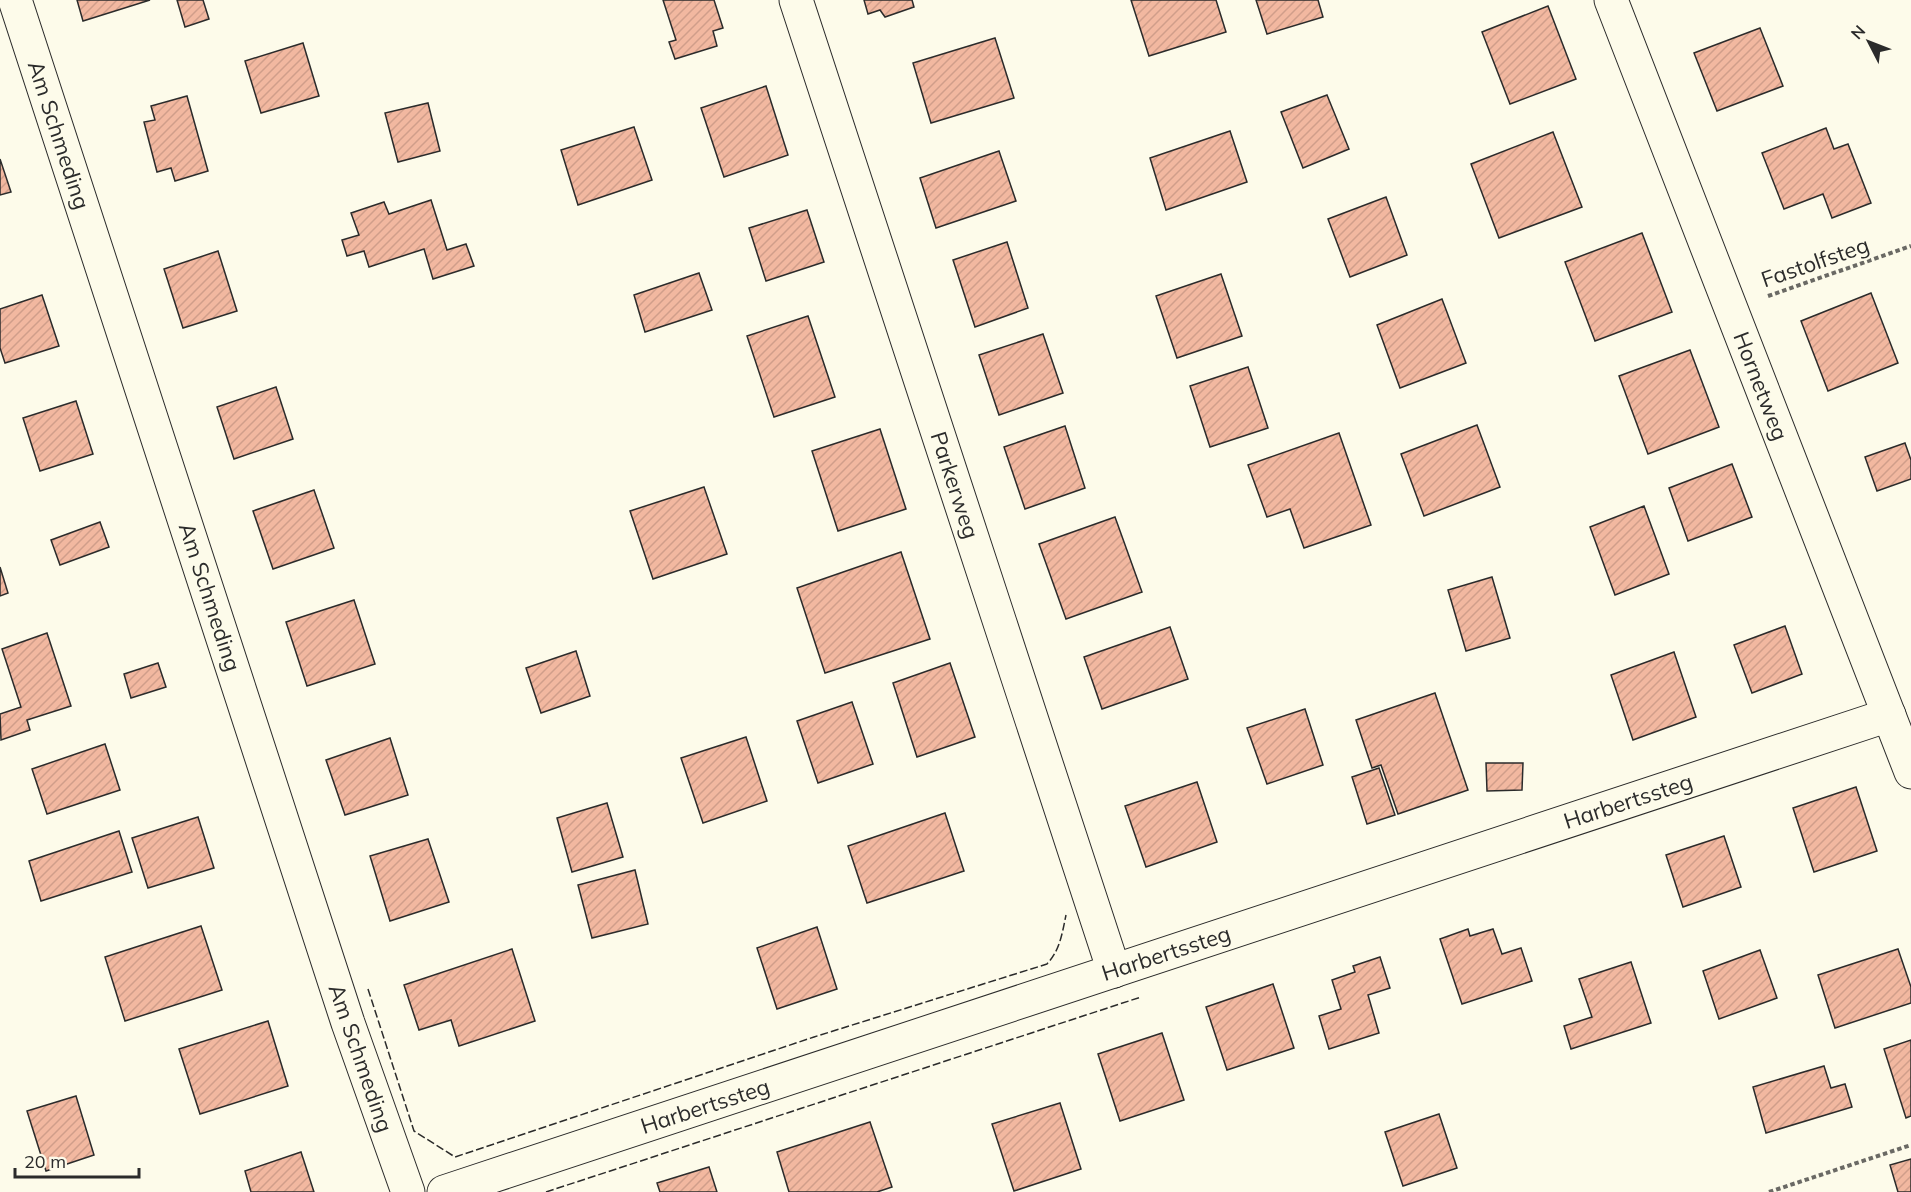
<svg xmlns="http://www.w3.org/2000/svg" width="1911" height="1192" viewBox="0 0 1911 1192" font-family="Mulish,sans-serif">
  <style>
    .building { fill: url(#building-hatch); stroke: #2b2b2b; stroke-width: 1.5 }
    .lines { fill: none; stroke-linecap: round; stroke-linejoin: round }
    .minor-casing { stroke: #2b2b2b; stroke-width: 35 }
    .path { stroke: #6a6964; stroke-width: 4; stroke-dasharray: 4.5 3; stroke-linecap: butt }
    .minor { stroke: #fdfbea; stroke-width: 33 }
    .fence { stroke: #2b2b2b; stroke-width: 1.5; stroke-dasharray: 8 3; stroke-linecap: butt }
    .labels { text-anchor: middle; dominant-baseline: central; stroke-width: 4.5; stroke-linejoin: round; paint-order: stroke }
    .street-label { font-size: 22px; fill: #2b2b2b; stroke: #fdfbea }
  </style>
  <defs>
    <pattern id="building-hatch" width="6" height="6" patternUnits="userSpaceOnUse" patternTransform="scale(1.5)"><rect width="6" height="6" fill="#f2b8a0"/><path d="M-1 1l2-2M0 6l6-6M5 7l2-2" fill="none" stroke="#d09e8a"/></pattern>
  </defs>
  <rect width="100%" height="100%" fill="#fdfbea"/>
  <g class="building">
    <polygon points="77,0 150,0 83,21"/>
    <polygon points="177,0 203,0 209,19 185,27"/>
    <polygon points="663,0 714,0 723,28 713,31 717,46 675,59 669,42 676,40"/>
    <polygon points="864,0 912,0 914,7 885,17 880,10 868,14"/>
    <polygon points="1131,0 1216,0 1226,32 1149,56"/>
    <polygon points="1256,0 1318,0 1323,17 1267,34"/>
    <polygon points="1548,6 1576,79 1510,104 1482,32"/>
    <polygon points="1760,28 1783,86 1717,111 1694,53"/>
    <polygon points="995,38 1014,98 931,123 913,63"/>
    <polygon points="303,43 319,96 261,113 245,61"/>
    <polygon points="766,86 788,155 724,177 701,108"/>
    <polygon points="1327,95 1349,149 1303,168 1281,112"/>
    <polygon points="187,96 208,171 175,181 171,168 157,172 144,122 155,120 151,106"/>
    <polygon points="428,103 440,151 398,162 385,113"/>
    <polygon points="634,127 652,180 578,205 561,150"/>
    <polygon points="1826,128 1834,149 1848,144 1871,203 1832,218 1823,194 1784,209 1762,153"/>
    <polygon points="1230,131 1247,182 1166,210 1150,158"/>
    <polygon points="1553,132 1582,207 1499,238 1471,164"/>
    <polygon points="999,151 1016,201 936,228 920,178"/>
    <polygon points="0,159 11,192 0,195"/>
    <polygon points="1386,197 1407,255 1350,277 1328,219"/>
    <polygon points="431,200 447,250 466,244 474,266 433,279 424,249 369,267 364,251 347,256 342,240 359,235 351,213 384,202 389,214"/>
    <polygon points="807,210 824,262 766,281 749,228"/>
    <polygon points="1642,233 1672,312 1595,341 1565,262"/>
    <polygon points="1007,242 1028,308 975,327 953,260"/>
    <polygon points="218,251 237,311 183,328 164,269"/>
    <polygon points="699,273 712,310 645,332 634,295"/>
    <polygon points="1221,274 1242,336 1177,358 1156,296"/>
    <polygon points="1871,293 1898,363 1828,391 1801,321"/>
    <polygon points="42,295 59,346 5,363 0,348 0,309"/>
    <polygon points="1442,299 1466,363 1400,388 1377,325"/>
    <polygon points="808,316 835,397 774,417 747,336"/>
    <polygon points="1043,334 1063,393 999,415 979,355"/>
    <polygon points="1690,350 1719,427 1648,454 1619,376"/>
    <polygon points="1248,367 1268,428 1210,447 1190,386"/>
    <polygon points="276,387 293,439 234,459 217,407"/>
    <polygon points="76,401 93,454 40,471 23,418"/>
    <polygon points="1477,425 1500,487 1424,516 1401,454"/>
    <polygon points="1065,426 1085,488 1025,509 1004,447"/>
    <polygon points="880,429 906,509 838,531 812,451"/>
    <polygon points="1339,433 1371,525 1304,548 1290,509 1267,517 1248,465"/>
    <polygon points="1905,443 1911,460 1911,479 1877,491 1865,457"/>
    <polygon points="1732,464 1752,517 1688,541 1669,488"/>
    <polygon points="704,487 727,554 653,579 630,511"/>
    <polygon points="314,490 334,548 273,569 253,511"/>
    <polygon points="1644,506 1669,574 1615,595 1590,527"/>
    <polygon points="1115,517 1142,592 1066,619 1039,544"/>
    <polygon points="100,522 109,547 60,565 51,540"/>
    <polygon points="901,552 930,639 825,673 797,588"/>
    <polygon points="0,567 8,593 0,596"/>
    <polygon points="1492,577 1510,638 1466,651 1448,590"/>
    <polygon points="354,600 375,664 307,686 286,622"/>
    <polygon points="1785,626 1802,674 1752,693 1734,645"/>
    <polygon points="1170,627 1188,679 1102,709 1084,657"/>
    <polygon points="47,633 71,706 27,720 30,730 1,740 0,714 21,707 2,649"/>
    <polygon points="576,651 590,696 541,713 526,668"/>
    <polygon points="1674,652 1696,717 1633,740 1611,675"/>
    <polygon points="158,663 166,687 131,698 124,674"/>
    <polygon points="950,663 975,737 917,757 893,683"/>
    <polygon points="1435,693 1468,790 1398,814 1381,765 1372,768 1356,720"/>
    <polygon points="852,702 873,764 818,783 797,721"/>
    <polygon points="1305,709 1323,765 1267,784 1247,728"/>
    <polygon points="746,737 767,801 703,823 681,758"/>
    <polygon points="390,738 408,795 345,815 326,760"/>
    <polygon points="105,744 120,790 47,814 32,769"/>
    <polygon points="1486,763 1523,763 1522,790 1487,791"/>
    <polygon points="1379,768 1395,815 1367,824 1352,777"/>
    <polygon points="1197,782 1217,842 1146,867 1125,806"/>
    <polygon points="1856,787 1877,851 1814,872 1793,808"/>
    <polygon points="607,803 623,857 572,872 557,818"/>
    <polygon points="945,813 964,871 867,903 848,846"/>
    <polygon points="198,817 214,868 148,888 132,838"/>
    <polygon points="119,831 132,872 41,901 29,861"/>
    <polygon points="1724,836 1741,887 1683,907 1666,855"/>
    <polygon points="428,839 449,902 390,921 370,856"/>
    <polygon points="635,870 648,924 592,938 578,885"/>
    <polygon points="201,926 222,990 125,1021 105,957"/>
    <polygon points="817,927 837,989 777,1009 757,948"/>
    <polygon points="1468,929 1470,936 1493,929 1502,954 1521,948 1532,981 1462,1004 1440,939"/>
    <polygon points="512,949 535,1021 459,1046 451,1020 419,1030 404,985"/>
    <polygon points="1898,949 1911,987 1911,1003 1835,1028 1818,975"/>
    <polygon points="1760,950 1777,998 1719,1019 1703,971"/>
    <polygon points="1380,957 1390,988 1368,995 1379,1033 1329,1049 1319,1016 1341,1009 1332,980 1355,972 1353,966"/>
    <polygon points="1631,962 1651,1023 1571,1049 1564,1026 1592,1017 1579,979"/>
    <polygon points="1273,984 1294,1048 1227,1070 1206,1007"/>
    <polygon points="268,1021 288,1086 200,1114 179,1049"/>
    <polygon points="1162,1033 1184,1100 1120,1121 1098,1054"/>
    <polygon points="1911,1040 1911,1116 1906,1118 1884,1049"/>
    <polygon points="1824,1066 1831,1088 1845,1084 1852,1107 1766,1133 1753,1087"/>
    <polygon points="76,1096 94,1155 46,1171 27,1111"/>
    <polygon points="1060,1103 1081,1169 1014,1191 992,1124"/>
    <polygon points="1439,1114 1457,1168 1403,1186 1385,1132"/>
    <polygon points="870,1122 892,1187 877,1192 789,1192 777,1152"/>
    <polygon points="301,1152 314,1192 251,1192 245,1171"/>
    <polygon points="1911,1159 1911,1192 1898,1192 1890,1165"/>
    <polygon points="709,1167 717,1192 660,1192 657,1183"/>
  </g>
  <g class="lines">
    <g class="minor-casing">
      <g id="minor">
        <polyline points="15,0 348,1023 408,1192"/>
        <polyline points="796,0 1114,971"/>
        <polyline points="1611,0 1911,772"/>
        <polyline points="444,1192 1889,715"/>
      </g>
    </g>
    <g class="path">
      <polyline points="1768,296 1911,246"/>
      <polyline points="1769,1192 1911,1145"/>
    </g>
    <use href="#minor" class="minor"/>
    <g class="fence">
      <path d="M368,989L414,1131L455,1157L814,1037L1047,964C1060,950 1062,934 1066,915"/>
      <polyline points="546,1192 1141,997"/>
    </g>
  </g>
  <g class="labels">
    <g class="street-label">
      <text transform="translate(59 135) rotate(72)">Am Schmeding</text>
      <text transform="translate(1815 262) rotate(-19)">Fastolfsteg</text>
      <text transform="translate(1761 386) rotate(69)">Hornetweg</text>
      <text transform="translate(955 485) rotate(72)">Parkerweg</text>
      <text transform="translate(210 597) rotate(72)">Am Schmeding</text>
      <text transform="translate(1628 801) rotate(-18)">Harbertssteg</text>
      <text transform="translate(1166 953) rotate(-18)">Harbertssteg</text>
      <text transform="translate(361 1058) rotate(71)">Am Schmeding</text>
      <text transform="translate(705 1106) rotate(-18)">Harbertssteg</text>
    </g>
  </g>
  <g transform="translate(1869 42) rotate(312)" stroke="#fdfbea" stroke-width="4.5" paint-order="stroke">
  <path d="M0-4.5L10 22L0 15L-10 22Z" fill="#2b2b2b"/>
  <text y="-9" font-size="16" font-weight="bold" text-anchor="middle" fill="#2b2b2b">N</text>
  </g>
  <path d="M15 1168v9h124v-9" fill="none" stroke="#2b2b2b" stroke-width="3"/>
  <text x="24" y="1168" font-size="18" fill="#2b2b2b" stroke="#fdfbea" stroke-width="4.5" paint-order="stroke">20 m</text>
</svg>
